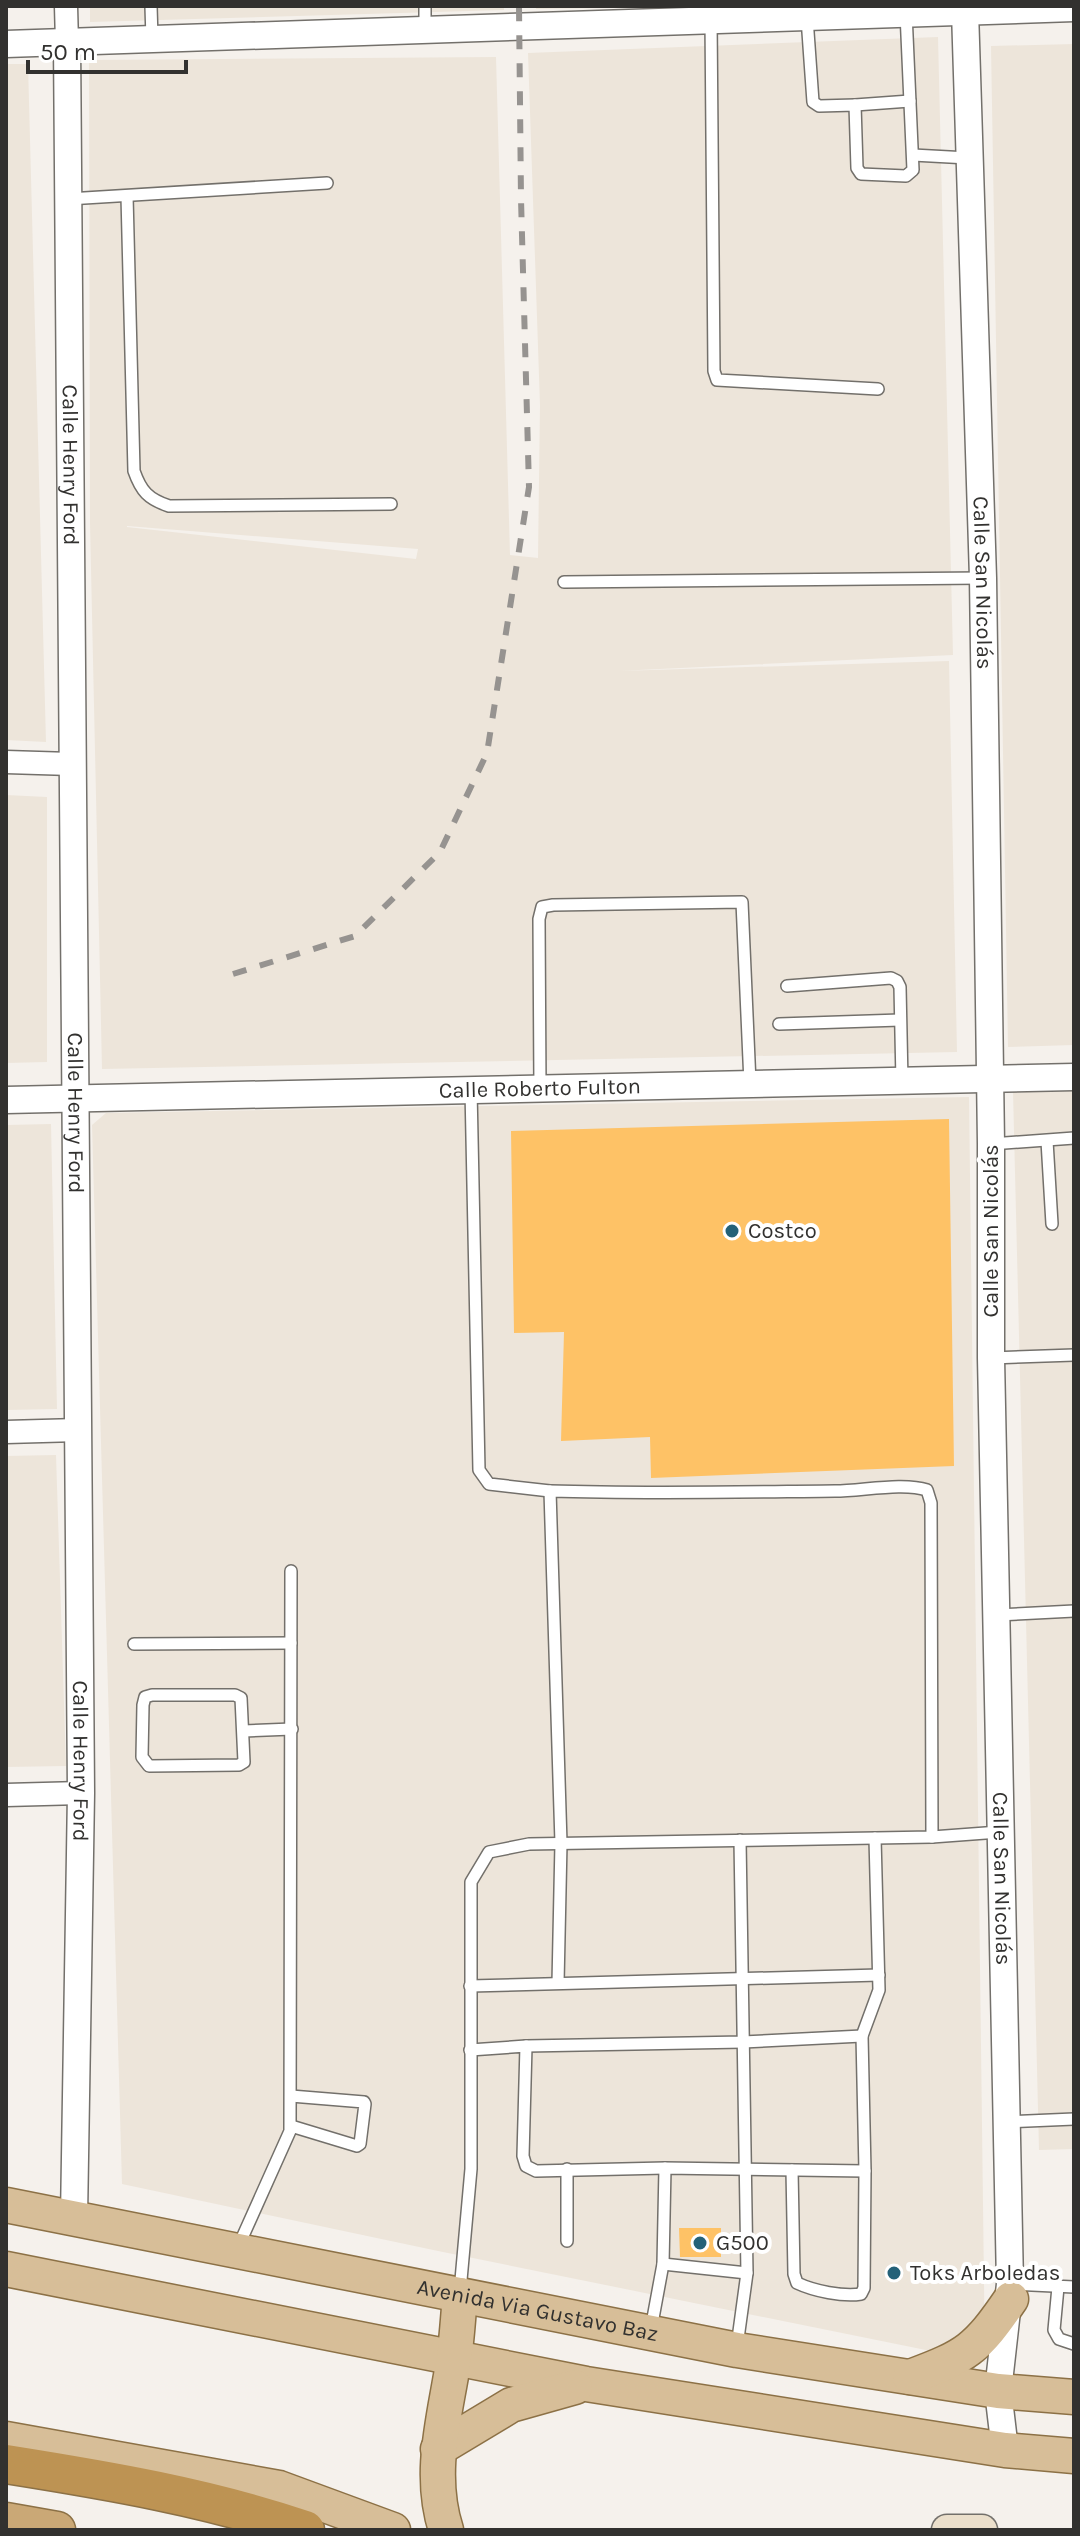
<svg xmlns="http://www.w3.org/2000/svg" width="1080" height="2536" viewBox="0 0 1080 2536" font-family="Karla,sans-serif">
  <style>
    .built { fill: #ede5da; fill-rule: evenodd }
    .building { fill: #fec266 }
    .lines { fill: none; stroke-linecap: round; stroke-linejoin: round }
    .service-casing { stroke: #73706b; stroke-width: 14 }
    .minor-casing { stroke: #73706b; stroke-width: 25 }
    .tertiary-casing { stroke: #73706b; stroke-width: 29 }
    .secondary-casing { stroke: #73706b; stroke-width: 33 }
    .primary-casing { stroke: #8c7146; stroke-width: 37 }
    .trunk-casing { stroke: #8c7146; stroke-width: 39 }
    .motorway-casing { stroke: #8c7146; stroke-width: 41 }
    .service { stroke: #fff; stroke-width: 11 }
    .minor { stroke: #fff; stroke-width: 22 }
    .tertiary { stroke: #fff; stroke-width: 26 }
    .secondary { stroke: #ebdfcb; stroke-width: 30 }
    .primary { stroke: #d7be98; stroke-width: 34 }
    .trunk { stroke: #caa876; stroke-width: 36 }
    .motorway { stroke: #bd9353; stroke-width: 38 }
    .rail { stroke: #969390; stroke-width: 6; stroke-dasharray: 14 14; stroke-linecap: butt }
    .poi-dot { fill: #246178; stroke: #fff; stroke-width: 3 }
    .labels { text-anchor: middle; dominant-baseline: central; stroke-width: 8; stroke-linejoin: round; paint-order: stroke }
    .street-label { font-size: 22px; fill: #32312f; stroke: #fff }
    .poi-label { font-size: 22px; fill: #32312f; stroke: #fff; text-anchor: start }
  </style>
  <rect width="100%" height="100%" fill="#f5f1ec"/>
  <g class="built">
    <polygon points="90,6 504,6 504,10 90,22"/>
    <polygon points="536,6 751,6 536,9"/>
    <path d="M938,37L953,655L618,671L949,661L957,1052L102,1069L90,523L89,60L496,57L510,555L538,558L540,405L528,53ZM127,527V526L418,549L416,559Z"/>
    <polygon points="1074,44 1074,1045 1008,1047 991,46"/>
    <polygon points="6,64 28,64 46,742 6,740"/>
    <polygon points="6,795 47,797 47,1062 6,1063"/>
    <polygon points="1074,1090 1074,2149 1039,2150 1013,1091"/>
    <polygon points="969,1097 985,2362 438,2251 122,2184 92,1125 106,1113"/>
    <polygon points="51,1124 57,1409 6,1410 6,1125"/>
    <polygon points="56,1455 66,1766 6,1767 6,1456"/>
  </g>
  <g class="building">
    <polygon points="949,1119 954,1466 651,1478 650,1437 561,1441 564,1332 514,1333 511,1131"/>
    <polygon points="679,2228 721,2228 721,2257 680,2257"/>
  </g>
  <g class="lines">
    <g class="service-casing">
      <g id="service">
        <polyline points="151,6 152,39"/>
        <polyline points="807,18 813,102 819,106 855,105 857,168 861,174 906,176 913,170 906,13"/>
        <polyline points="711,19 714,371 717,380 878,389"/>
        <polyline points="425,29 425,6"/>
        <polyline points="855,105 910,101"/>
        <polyline points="913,155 968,158"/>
        <path d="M127,196L134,471C141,491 148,499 169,506L391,504"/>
        <polyline points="68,199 327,183"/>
        <polyline points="564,582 983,578"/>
        <polyline points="787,986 891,978 897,981 900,987 902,1081"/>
        <polyline points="779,1024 900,1020"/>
        <polyline points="540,1088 539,919 542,907 553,905 742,902 750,1083"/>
        <polyline points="471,1090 479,1470 489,1484 550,1491"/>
        <polyline points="1047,1141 1052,1224"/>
        <polyline points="991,1144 1074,1138"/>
        <polyline points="991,1358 1074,1355"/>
        <polyline points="997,1615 1074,1611"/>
        <polyline points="134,1644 291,1643"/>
        <polygon points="152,1695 235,1695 241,1698 244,1762 239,1765 149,1766 142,1757 143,1705 145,1697"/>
        <polyline points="244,1731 292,1729"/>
        <path d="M558,1983L561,1843L550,1491C645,1494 740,1492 835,1491C862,1491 903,1482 927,1490L931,1503L932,1837"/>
        <polyline points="470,1986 879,1975"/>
        <polyline points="526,2046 743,2042 862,2036"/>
        <polyline points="470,2050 526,2046 523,2156 526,2166 536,2171 665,2168"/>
        <polyline points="1007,2122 1074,2119"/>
        <polyline points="291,2126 357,2146 360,2144 365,2104 364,2102 291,2096"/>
        <path d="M792,2170L794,2274L797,2283C814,2291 843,2297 861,2294L864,2288L865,2171L862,2036L879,1990L875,1838"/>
        <polyline points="567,2241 567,2169"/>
        <polyline points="238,2247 290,2131 291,1571"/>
        <polyline points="663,2264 747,2273"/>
        <polyline points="1011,2284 1074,2287"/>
        <polyline points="1058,2287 1054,2330 1059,2339 1074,2344"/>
        <polyline points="460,2291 471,2169 471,1882 489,1852 529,1844 932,1837 999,1832"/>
        <polyline points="651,2329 663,2264 665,2168 865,2171"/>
        <polyline points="737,2346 747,2273 740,1840"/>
      </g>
    </g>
    <g class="minor-casing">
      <g id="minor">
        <polyline points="66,6 67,43"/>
        <polyline points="6,762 71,764"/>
        <polyline points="6,1432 78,1430"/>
        <polyline points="6,1795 81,1793"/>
      </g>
    </g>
    <g class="tertiary-casing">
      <g id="tertiary">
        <path id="s1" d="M965,11L983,578L991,1144V1358L1010,2284L998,2391L1005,2450"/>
        <path id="s2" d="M67,43L81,1793L74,2218"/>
        <polyline points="6,44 1074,8"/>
        <path id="s3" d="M6,1100L1074,1077"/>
      </g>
    </g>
    <g class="secondary-casing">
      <polyline id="secondary" points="947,2530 982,2530"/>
    </g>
    <g class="primary-casing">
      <g id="primary">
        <path id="s4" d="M6,2205L737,2350L998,2391L1074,2397"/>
        <polyline points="6,2269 586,2384 1005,2450 1074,2456"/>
        <path d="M910,2377C967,2356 977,2349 1011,2299"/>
        <polyline points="6,2439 279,2488 393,2530"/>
        <polyline points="438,2449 511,2405 575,2387"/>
        <path d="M446,2530C428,2474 444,2420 453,2364C457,2341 458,2318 460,2295"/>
      </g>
    </g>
    <g class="trunk-casing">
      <polyline id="trunk" points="6,2521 57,2530"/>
    </g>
    <g class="motorway-casing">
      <path id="motorway" d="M6,2464C107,2480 208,2497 305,2530"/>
    </g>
    <use href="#service" class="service"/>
    <use href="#minor" class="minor"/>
    <use href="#tertiary" class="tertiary"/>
    <use href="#secondary" class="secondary"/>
    <use href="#primary" class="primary"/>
    <use href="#trunk" class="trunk"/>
    <use href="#motorway" class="motorway"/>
    <polyline class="rail" points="233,974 355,936 440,852 487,753 529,487 521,199 519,6"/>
  </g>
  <g class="poi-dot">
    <circle cx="732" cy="1231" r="8"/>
    <circle cx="700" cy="2243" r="8"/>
    <circle cx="894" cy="2273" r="8"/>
  </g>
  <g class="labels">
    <g class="street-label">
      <text stroke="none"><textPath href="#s2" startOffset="422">Calle Henry Ford</textPath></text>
      <text stroke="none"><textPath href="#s1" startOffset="572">Calle San Nicolás</textPath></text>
      <text stroke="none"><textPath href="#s3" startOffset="534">Calle Roberto Fulton</textPath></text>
      <text stroke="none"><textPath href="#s2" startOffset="1070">Calle Henry Ford</textPath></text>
      <text transform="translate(991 1231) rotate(-90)">Calle San Nicolás</text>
      <text stroke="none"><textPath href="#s2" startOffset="1718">Calle Henry Ford</textPath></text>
      <text stroke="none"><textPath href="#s1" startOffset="1868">Calle San Nicolás</textPath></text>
      <text stroke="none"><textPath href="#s4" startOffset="542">Avenida Via Gustavo Baz</textPath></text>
    </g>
    <g class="poi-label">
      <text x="748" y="1231">Costco</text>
      <text x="716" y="2243">G500</text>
      <text x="910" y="2273">Toks Arboledas</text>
    </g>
  </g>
  <rect width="1080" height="2536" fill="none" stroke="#32312f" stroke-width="16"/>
  <path d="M28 60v12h158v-12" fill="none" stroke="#32312f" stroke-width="4"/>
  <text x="40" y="60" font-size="24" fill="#32312f" stroke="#ffffff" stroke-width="6" paint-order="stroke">50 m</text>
</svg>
